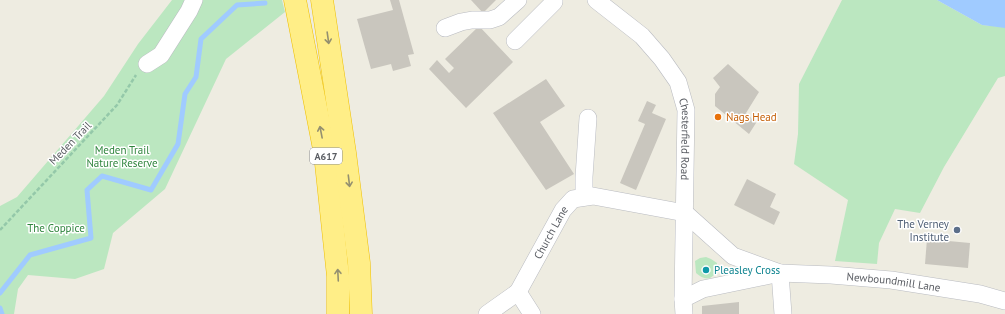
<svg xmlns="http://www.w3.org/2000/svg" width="1005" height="314" viewBox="0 0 1005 314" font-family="'PT Sans',sans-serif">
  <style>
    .green { fill: #bbe7c0 }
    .water { fill: #a0cbff }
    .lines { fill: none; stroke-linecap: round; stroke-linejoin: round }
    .stream { stroke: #a0cbff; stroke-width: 5 }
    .building { fill: #c9c6be }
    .minor-casing { stroke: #b9bbc1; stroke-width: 18 }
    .highway-casing { stroke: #efbf00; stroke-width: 23 }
    .path { stroke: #94c8a9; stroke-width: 2.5; stroke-dasharray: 4 2; stroke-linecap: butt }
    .minor { stroke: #fff; stroke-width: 17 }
    .highway { stroke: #ffee87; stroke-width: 22 }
    .oneway { stroke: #949070 }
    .food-dot { fill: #e8710a; stroke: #fff; stroke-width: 1.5 }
    .service-dot { fill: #5c6f8a; stroke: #fff; stroke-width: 1.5 }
    .culture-dot { fill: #0f9aa8; stroke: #fff; stroke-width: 1.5 }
    .labels { text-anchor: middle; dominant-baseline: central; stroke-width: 3; stroke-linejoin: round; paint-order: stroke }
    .shield { fill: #fff; stroke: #8c8e92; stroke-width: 1 }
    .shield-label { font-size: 10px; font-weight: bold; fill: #5a5d63 }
    .food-label { font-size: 11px; fill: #c56008; stroke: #fff; text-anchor: start }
    .street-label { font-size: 11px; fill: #5a5d63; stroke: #fff }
    .park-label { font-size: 11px; fill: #2f853d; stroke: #fff }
    .service-label { font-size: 11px; fill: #4e5e75; stroke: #fff; text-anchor: end }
    .culture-label { font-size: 11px; fill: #0d838f; stroke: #fff; text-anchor: start }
  </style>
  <rect width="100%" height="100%" fill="#eeece1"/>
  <g class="green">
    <polygon points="172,0 282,0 285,12 226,59 165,189 113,233 104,269 75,279 28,275 18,289 14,314 0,314 0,206 17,197 104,96 138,44"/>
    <polygon points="842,0 937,0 982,25 1005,27 1005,76 998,78 944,167 920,213 895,209 879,243 877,264 835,261 848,200 794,164 798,134 799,84"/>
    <path d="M706,257L711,259L717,263V271C711,281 704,280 696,273L695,261L700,258Z"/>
  </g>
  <polygon class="water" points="937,0 1005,0 1005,28 982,25"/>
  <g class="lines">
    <g class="stream">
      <polyline points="0,293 30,255 91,238 87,190 102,176 151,190 178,144 185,94 196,77 201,39 237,5 265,3"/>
      <polyline points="0,308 2,314"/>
    </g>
  </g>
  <g class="building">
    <polygon points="390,0 399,0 414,54 408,55 411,66 393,71 391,64 371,69 357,19 393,10"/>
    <polygon points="471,0 496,0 483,13"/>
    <polygon points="479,26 513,62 466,108 429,69 437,60 449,73 454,68 445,59"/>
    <polygon points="728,64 759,92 746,113 756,123 749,134 715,106 715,94 720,87 713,78"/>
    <polygon points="546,79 565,106 540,122 574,174 546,190 493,113"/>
    <polygon points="647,101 656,105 652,113 666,119 636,190 620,183 645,124 638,121"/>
    <polygon points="747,179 776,194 770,207 780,212 774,225 734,205"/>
    <polygon points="927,239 970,243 968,268 925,264"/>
    <polygon points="739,302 739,314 702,314 702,306"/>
  </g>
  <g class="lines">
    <g class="minor-casing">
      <g id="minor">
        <path id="s1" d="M596,0L642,36L662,59L678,82L686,110L683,299L684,314"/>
        <polyline points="445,28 461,22 472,20 490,20 499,17 518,0"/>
        <polyline points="515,41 554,2 554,0"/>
        <polyline points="147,64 161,55 189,11 194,0"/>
        <polyline points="584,197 584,177 588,118"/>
        <polyline points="518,292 532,314"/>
        <path id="s2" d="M683,299L703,289L780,273L831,275L891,280L980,294L1005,301"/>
        <path id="s3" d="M487,314L518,292L563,210L573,199L593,196L685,213L733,256L780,273L783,314"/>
      </g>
    </g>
    <g class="highway-casing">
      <g id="highway">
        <polyline points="295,0 325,154 338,276 338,314"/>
        <polyline points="322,0 345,153 359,263 361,314"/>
      </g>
    </g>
    <polyline class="path" points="0,230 117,105 136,75"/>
    <use href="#minor" class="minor"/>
    <use href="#highway" class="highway"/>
  </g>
  <defs><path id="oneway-shaft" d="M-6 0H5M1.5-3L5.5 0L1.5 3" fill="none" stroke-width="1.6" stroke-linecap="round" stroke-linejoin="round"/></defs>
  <g class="oneway">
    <use href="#oneway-shaft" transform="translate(328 38) rotate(82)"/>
    <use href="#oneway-shaft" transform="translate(321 132) rotate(-101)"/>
    <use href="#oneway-shaft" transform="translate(349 181) rotate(83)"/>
    <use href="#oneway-shaft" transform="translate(338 275) rotate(-93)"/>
  </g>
  <circle class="food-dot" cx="718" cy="117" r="4"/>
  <circle class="service-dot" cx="957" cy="230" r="4"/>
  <circle class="culture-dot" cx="706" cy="270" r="4"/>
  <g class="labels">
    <rect class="shield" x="310" y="148" width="32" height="16" rx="3"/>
    <g class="shield-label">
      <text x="326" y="156">A617</text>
    </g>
    <g class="food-label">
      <text x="726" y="117">Nags Head</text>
    </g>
    <g class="street-label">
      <text stroke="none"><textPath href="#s1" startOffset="175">Chesterfield Road</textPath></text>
      <text transform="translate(70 143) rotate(-46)">Meden Trail</text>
      <text stroke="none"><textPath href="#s3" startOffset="106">Church Lane</textPath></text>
      <text stroke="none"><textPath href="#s2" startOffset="215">Newboundmill Lane</textPath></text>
    </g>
    <g class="park-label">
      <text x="122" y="150">Meden Trail<tspan x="122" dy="13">Nature Reserve</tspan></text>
      <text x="56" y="228">The Coppice</text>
    </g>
    <g class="service-label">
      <text x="949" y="224">The Verney<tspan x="949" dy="13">Institute</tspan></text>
    </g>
    <g class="culture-label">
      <text x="714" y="270">Pleasley Cross</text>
    </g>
  </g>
</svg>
